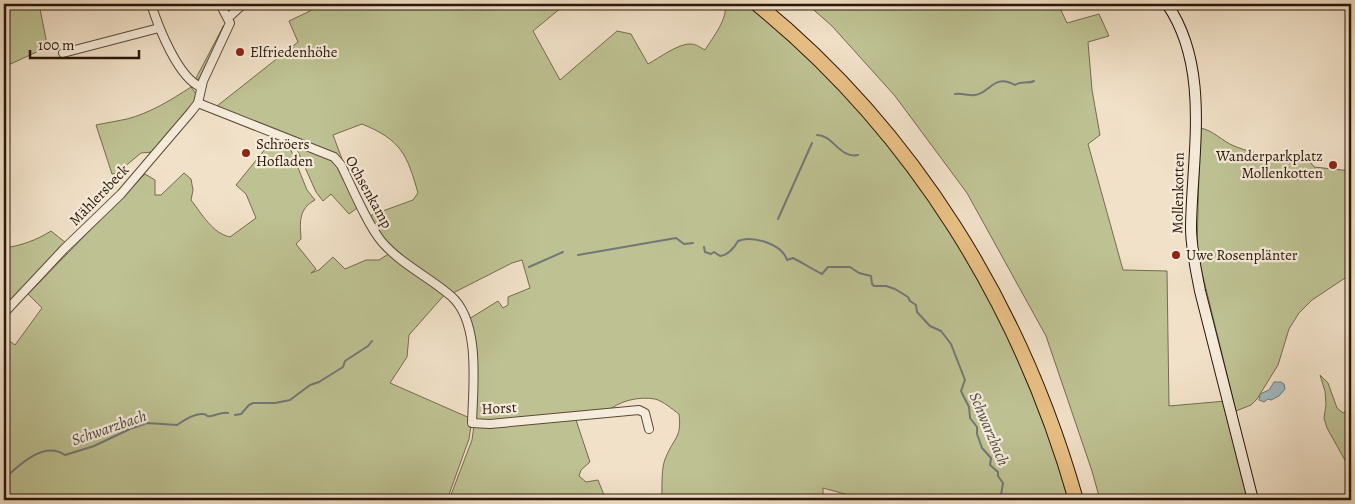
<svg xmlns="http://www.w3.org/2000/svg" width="1355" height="504" viewBox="0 0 1355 504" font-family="Alegreya,serif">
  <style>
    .green { fill: #bec293; stroke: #746c4d }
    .water { fill: #a1bac1; stroke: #727877 }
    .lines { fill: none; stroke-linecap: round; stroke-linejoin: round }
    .stream { stroke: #727877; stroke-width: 2 }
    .minor-casing { stroke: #5c4937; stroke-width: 10 }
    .secondary-casing { stroke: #2b1607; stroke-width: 12 }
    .motorway-casing { stroke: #2b1607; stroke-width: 16 }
    .minor { stroke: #f6ecdb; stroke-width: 8 }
    .secondary { stroke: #f6ecdb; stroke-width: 10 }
    .motorway { stroke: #e8c084; stroke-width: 14 }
    .poi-dot { fill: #8f2418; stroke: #f6ecdb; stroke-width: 2 }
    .labels { text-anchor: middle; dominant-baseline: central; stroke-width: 4.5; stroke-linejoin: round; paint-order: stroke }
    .poi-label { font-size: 15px; fill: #2b1607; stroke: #f6ecdb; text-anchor: start }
    .street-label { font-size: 15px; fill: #2b1607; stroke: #f6ecdb }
    .water-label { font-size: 16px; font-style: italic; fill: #544f48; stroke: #f6ecdb }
  </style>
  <rect width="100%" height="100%" fill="#f1e1c8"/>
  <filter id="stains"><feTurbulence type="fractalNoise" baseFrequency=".004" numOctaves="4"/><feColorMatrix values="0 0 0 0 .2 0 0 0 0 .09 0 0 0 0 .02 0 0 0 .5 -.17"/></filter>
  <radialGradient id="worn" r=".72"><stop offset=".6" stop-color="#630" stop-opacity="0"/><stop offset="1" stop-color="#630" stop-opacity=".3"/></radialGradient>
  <g class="green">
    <polygon points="4,4 39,4 47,44 41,50 4,67"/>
    <path d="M306,4H560L562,7L533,31L560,80L617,31L631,34L648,64C659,58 679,43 691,44C696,44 701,48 705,50C713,37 728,19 725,4H747L847,93L958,235L1018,348L1073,500H867L823,488V494L832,500H656L662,499C662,488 661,466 666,457C674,437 682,438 679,414C672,409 663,401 655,399C639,396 618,401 607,412L475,423C477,388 482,352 469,319L498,301L503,308L508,305V297L530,288L522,260L512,263L451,294L390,249L378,233L369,216L413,200L418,193C407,154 401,140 362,124L333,135L342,159L217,106L298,42L289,21L310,11Z"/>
    <polygon points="807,4 1058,4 1067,23 1099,14 1109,36 1088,42 1092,90 1100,135 1088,144 1123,270 1167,271 1169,406 1226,401 1248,500 1100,500 1092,471 1046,336 967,193 895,96 832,26"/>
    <polygon points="224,25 218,37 218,41 200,77 197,81 195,80"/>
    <path d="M191,87L196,94L195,103L153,152L141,153L117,173L112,174L96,125C106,123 117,121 127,119C150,113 171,100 191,87Z"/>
    <path d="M1200,128C1213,130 1222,141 1234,146C1258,156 1286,158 1311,163L1314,167L1351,171V274L1312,300L1299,313L1289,329L1278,365L1257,399L1251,405L1236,411L1197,252Z"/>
    <path d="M275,137L288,143L307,190L315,200C298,209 300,223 301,239L296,244L316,269L311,273L319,270L333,257L345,269L366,260H379L390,253L446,293L409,335L407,357L390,383L472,419L469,439L447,500H4V337L15,345L42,308L28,294L145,174L155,180V195H161L184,173L191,179L193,190L191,200C202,214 212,233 230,237L256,218L246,194L236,185Z"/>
    <polygon points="295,145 338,163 360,206 349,214 331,194 323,201 316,192"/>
    <path d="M51,231L66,243L4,307V248C20,246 37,240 51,231Z"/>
    <polygon points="1320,375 1328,383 1337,408 1343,413 1351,408 1351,471 1327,428 1324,418 1326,405 1325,391"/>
    <polygon points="575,417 590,462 581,470 579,476 586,482 598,480 606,500 449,500 472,440 474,425"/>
  </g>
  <polygon class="water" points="1274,382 1281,382 1284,384 1285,389 1279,396 1271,400 1268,399 1264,402 1259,400 1260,394 1269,390"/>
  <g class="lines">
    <g class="stream">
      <path d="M955,94C962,93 969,96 975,95C990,93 994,73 1015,85C1020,81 1028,84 1034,81"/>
      <path d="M817,135C833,135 840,159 858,155"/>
      <polyline points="778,219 812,143"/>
      <path d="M704,247L705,252L711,254L714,252L720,256C729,255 734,248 738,241C753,235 782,244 787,260L793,258C803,263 812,269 822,274L828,267H850L859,273L871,276L872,284L874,286H886L895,289L908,297L910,301L916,305L917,312L930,326L941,331L951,344L965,380L961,391L969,407L970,418L977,427V434L982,448L991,458L990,465L998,472V476L1003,483L1001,495L1002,500"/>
      <polyline points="578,255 676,238 684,244 693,243"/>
      <polyline points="529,267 563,252"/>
      <polyline points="235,415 241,414 249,405 253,403 275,403 290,400 310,385 319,382 343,367 345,361 368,346 372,341"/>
      <path d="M4,479C18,466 44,440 65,455L94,446L130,429L147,423L177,425C184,420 194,413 203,414C210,415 204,417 211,416C217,415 221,412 228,413"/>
      <polyline points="1001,497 1010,500"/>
    </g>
    <g class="minor-casing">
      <g id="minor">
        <path d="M151,4C158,26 178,78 201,87"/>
        <polyline points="228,18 243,4"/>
        <polyline points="63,53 159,28"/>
        <path d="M198,103L334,157L341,165C352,187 367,224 382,242C401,264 429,277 451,296C481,322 473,387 472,423L490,424L639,410L645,413L649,429"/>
        <polyline points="4,313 64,249 121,194 191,112 198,103 203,81 230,23 220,4"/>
      </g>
    </g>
    <g class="secondary-casing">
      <path id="secondary" d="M1167,4C1211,68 1192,154 1191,227C1191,249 1196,270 1200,291L1253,500"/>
    </g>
    <g class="motorway-casing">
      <path id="motorway" d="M757,4C914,132 1021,306 1076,500"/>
    </g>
    <use href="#minor" class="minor"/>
    <use href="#secondary" class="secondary"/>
    <use href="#motorway" class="motorway"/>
  </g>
  <g class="poi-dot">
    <circle cx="240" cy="52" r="5"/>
    <circle cx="246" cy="153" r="5"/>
    <circle cx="1333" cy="165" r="5"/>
    <circle cx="1176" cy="255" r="5"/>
  </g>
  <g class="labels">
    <g class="poi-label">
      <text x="250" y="52">Elfriedenhöhe</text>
      <text x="256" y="144">Schröers<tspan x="256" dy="17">Hofladen</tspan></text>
      <text x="1323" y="156" text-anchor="end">Wanderparkplatz<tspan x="1323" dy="17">Mollenkotten</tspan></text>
      <text x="1186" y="255">Uwe Rosenplänter</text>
    </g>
    <g class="street-label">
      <text transform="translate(369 192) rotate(61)">Ochsenkamp</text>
      <text transform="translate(1178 193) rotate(-89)">Mollenkotten</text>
      <text transform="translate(99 195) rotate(-46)">Mählersbeck</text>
      <text transform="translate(499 408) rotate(-3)">Horst</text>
    </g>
    <g class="water-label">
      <text transform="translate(109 428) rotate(-19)">Schwarzbach</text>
      <text transform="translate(989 429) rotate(67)">Schwarzbach</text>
    </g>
  </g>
  <rect width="1355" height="504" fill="none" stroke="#f1e1c8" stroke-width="20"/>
  <rect x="5" y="5" width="1345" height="494" fill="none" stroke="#2b1607" stroke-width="2.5"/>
  <rect x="10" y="10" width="1335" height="484" fill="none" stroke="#2b1607"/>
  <path d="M30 50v8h109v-8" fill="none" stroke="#2b1607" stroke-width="2.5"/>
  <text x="38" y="50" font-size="15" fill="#2b1607" stroke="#f6ecdb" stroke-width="4" paint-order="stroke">100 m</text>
  <rect width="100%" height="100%" filter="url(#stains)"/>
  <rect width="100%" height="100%" fill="url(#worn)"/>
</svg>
